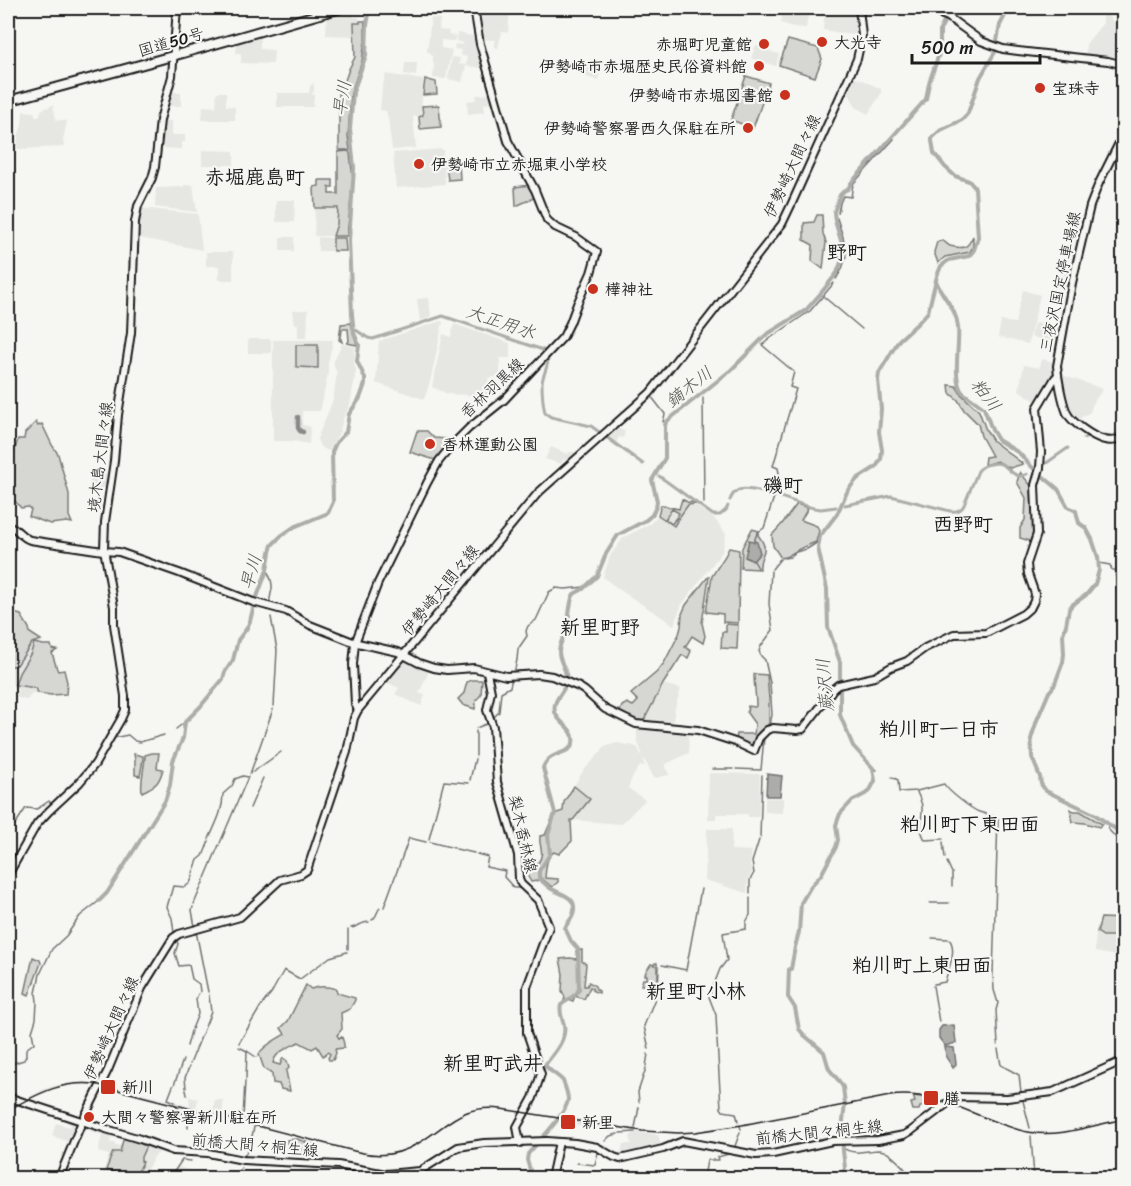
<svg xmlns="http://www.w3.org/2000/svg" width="1131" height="1186" viewBox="0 0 1131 1186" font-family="Sriracha,'Klee One',sans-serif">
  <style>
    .built { fill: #e6e6e2 }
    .green { fill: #d6d6d2; stroke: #797977; stroke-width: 1.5 }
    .water { fill: #acaca9; stroke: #727271; stroke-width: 1.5 }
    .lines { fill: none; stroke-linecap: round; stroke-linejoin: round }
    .stream { stroke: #727271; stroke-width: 1.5 }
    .canal { stroke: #acaca9; stroke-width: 3 }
    .river { stroke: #acaca9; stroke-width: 4 }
    .taxiway { stroke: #898987; stroke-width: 4.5 }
    .major-casing { stroke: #1c1c1c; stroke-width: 10 }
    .highway-casing { stroke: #1c1c1c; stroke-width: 12 }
    .major { stroke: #f6f6f2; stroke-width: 6 }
    .highway { stroke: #f6f6f2; stroke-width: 8 }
    .rail { stroke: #1c1c1c; stroke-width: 1.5 }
    .poi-dot { fill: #c8321e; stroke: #f6f6f2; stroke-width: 2 }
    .labels { text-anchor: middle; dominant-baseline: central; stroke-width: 4.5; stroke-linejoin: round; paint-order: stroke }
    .street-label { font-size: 16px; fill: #1c1c1c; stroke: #f6f6f2 }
    .poi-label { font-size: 16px; font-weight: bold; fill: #1c1c1c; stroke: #f6f6f2; text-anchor: start }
    .water-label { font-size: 18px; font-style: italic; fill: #565654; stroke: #f6f6f2 }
    .quarter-label { font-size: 20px; font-weight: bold; fill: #1c1c1c; stroke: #f6f6f2 }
  </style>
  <rect width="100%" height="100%" fill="#f6f6f2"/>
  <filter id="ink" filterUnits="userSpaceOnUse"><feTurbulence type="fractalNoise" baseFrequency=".0167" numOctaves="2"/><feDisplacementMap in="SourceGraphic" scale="12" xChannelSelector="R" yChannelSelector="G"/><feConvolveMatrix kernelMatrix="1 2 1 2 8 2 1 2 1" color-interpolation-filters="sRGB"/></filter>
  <g filter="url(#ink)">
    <g class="built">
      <polygon points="348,8 354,8 354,17 359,17 359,22 354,22 353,34 352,36 326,35 327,13"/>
      <polygon points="476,8 503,8 503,9 510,10 508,33 502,32 498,48 494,47 495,40 481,39"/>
      <polygon points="796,8 809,8 806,28 793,27 781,23 783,11 795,14"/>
      <polygon points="825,8 857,8 860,36 823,30"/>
      <polygon points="1104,11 1123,33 1123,55 1102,59 1086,57 1086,44 1103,23 1103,16 1101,13"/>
      <polygon points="431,18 440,19 439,30 449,31 448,35 456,36 454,41 441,40 441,48 452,50 446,78 445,79 433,78 434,64 433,63 433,56 431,55 430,52 427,52"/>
      <polygon points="260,33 260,49 274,50 273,64 241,63 241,53 236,53 237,40"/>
      <polygon points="457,33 477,37 485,68 466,66 462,82 448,79 448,78 452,57 460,58 459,64 466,65 467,57 460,55 461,50 454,49 455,44 462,45 463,43 456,41"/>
      <polygon points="756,45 760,48 779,54 776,66 751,58"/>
      <polygon points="589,59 600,72 598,81 582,75"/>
      <polygon points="405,63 417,63 416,76 404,74"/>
      <polygon points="386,74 423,80 421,114 418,116 413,116 416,148 392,150 388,118 386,111 380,110 382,88"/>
      <polygon points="851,77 860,79 881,89 881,94 868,114 856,107 848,92 847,81"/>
      <polygon points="314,83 314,92 311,93 314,95 313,107 277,107 277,93 311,93 309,93 310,86"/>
      <polygon points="170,92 181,92 181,106 166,106"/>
      <polygon points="217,92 226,92 226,106 235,107 235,120 202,120 203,106 216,107"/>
      <polygon points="493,94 495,102 484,104 485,112 468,114 467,101 476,100 476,95"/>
      <polygon points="53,105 56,120 67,121 63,140 64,147 17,149 18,137 22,125 23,111 34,112 36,117 40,115 41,110"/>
      <polygon points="162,121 172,121 172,135 185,135 185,142 181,142 181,149 159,148"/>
      <polygon points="441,149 443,150 445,184 396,188 393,153"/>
      <polygon points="202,150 234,151 234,165 202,165"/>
      <polygon points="184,185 193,185 197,212 155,207 156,188 184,187"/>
      <polygon points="276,200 295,200 294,222 276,222"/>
      <polygon points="139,208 198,214 202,250 135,237"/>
      <polygon points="315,209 338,209 337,224 333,236 314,236"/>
      <rect x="280" y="237" width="14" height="14"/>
      <polygon points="318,237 333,238 333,251 318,251"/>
      <polygon points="206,252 233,252 233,280 219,280 219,266 206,266"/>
      <polygon points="1060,269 1074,272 1070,291 1057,287"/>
      <polygon points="1023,290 1040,295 1028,344 998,337 1001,321 1015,323"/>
      <polygon points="429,298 431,317 420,321 417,299"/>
      <polygon points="293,310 308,310 307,338 298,338 298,324 294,324"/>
      <polygon points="441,321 443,322 430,382 424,399 376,383 379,341"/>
      <polygon points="1034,323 1037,324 1037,323 1062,329 1058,351 1046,348 1048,341 1031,337"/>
      <polygon points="454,324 510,343 510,358 500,358 500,377 488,378 488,396 448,394 432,387 443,334 451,337"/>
      <rect x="248" y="339" width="23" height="14"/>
      <polygon points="273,340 333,340 328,363 328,374 320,411 302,411 302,425 309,426 310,427 309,444 293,441 273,441"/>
      <polygon points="342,344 355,347 354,363 356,371 350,405 344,416 339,433 329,451 320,447 317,439 333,400 337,373 334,366 334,360"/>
      <polygon points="1042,359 1056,363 1056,371 1053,380 1038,403 1019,390 1024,365 1039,368"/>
      <polygon points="1062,375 1103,389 1093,403 1090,412 1077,420 1067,411 1060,378"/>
      <polygon points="615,426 625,432 623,438 619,437 616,443 605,435"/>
      <polygon points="551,447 567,454 570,452 579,452 580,454 568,464 564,459 561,464 545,459"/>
      <polygon points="109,474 108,487 90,489 90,475"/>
      <polygon points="682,499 689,503 691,502 714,518 726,534 722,552 682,604 674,625 620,590 603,577 610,556 623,538 651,523 659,514 661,505 679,509"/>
      <polygon points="41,640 43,646 37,689 37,693 32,693 27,700 15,697 18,690 8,681 8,667 17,665 32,642"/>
      <polygon points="406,658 430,669 419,693 425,695 421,706 395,694 399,688 384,681 403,659"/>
      <polygon points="663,684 681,689 675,708 672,726 688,730 689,753 666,764 666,767 669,775 654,778 644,759 643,762 645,766 640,766 632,778 628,788 645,800 621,824 573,820 590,799 574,786 583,771 601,752 604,747 617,743 634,746 638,748 641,755 642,753 637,740 637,726 642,724"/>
      <polygon points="710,773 760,774 759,817 748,817 748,814 716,814 716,819 708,819 709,774"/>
      <polygon points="765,798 783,798 783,813 765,812"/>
      <polygon points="707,829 732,829 731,850 752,851 750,864 752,873 748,879 747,893 705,880"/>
      <polygon points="1102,917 1123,918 1123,955 1112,955 1095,952 1095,944 1097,927 1100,918"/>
      <polygon points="84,1082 100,1083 99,1086 82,1084 63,1086 44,1092 25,1102 23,1101 42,1090 53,1086 72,1083"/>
      <polygon points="116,1088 176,1102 188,1106 188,1108 117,1090"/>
      <polygon points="189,1097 198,1099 196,1108 213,1112 215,1100 223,1100 223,1115 257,1123 257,1125 261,1126 260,1128 190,1109"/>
      <polygon points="564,1118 621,1126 622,1127 618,1131 612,1132 593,1127 572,1125 572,1123 570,1122 569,1126 563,1125"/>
      <polygon points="69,1119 79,1122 72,1143 52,1136 56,1123 70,1127 71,1124 67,1123"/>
      <polygon points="91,1126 114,1133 113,1138 111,1137 110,1143 115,1143 115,1145 121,1146 124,1136 161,1149 161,1150 154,1157 142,1178 101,1178 109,1155 98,1152 102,1135 90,1131"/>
      <polygon points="636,1132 658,1135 662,1149 620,1157 623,1144 632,1144 630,1141 631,1135"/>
      <polygon points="179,1167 192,1171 192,1178 171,1178 173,1173"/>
    </g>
    <g class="green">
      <polygon points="360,21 365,21 365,41 362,61 351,93 348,136 350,150 348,151 350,153 353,179 347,236 333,236 337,224 338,208 315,208 314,187 319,186 319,180 333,180 333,187 329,187 329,194 338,194 338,152 347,151 347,150 339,150 339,89 342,89 349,69 355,57 354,23 360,23"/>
      <polygon points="788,40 818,48 822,59 815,77 779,65"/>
      <polygon points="746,76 769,83 753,128 731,120"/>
      <polygon points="425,79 436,82 437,94 423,95"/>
      <polygon points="439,105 441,127 420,129 419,117 423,115 422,106"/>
      <polygon points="459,164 460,179 448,180 446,165"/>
      <polygon points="530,185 536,197 516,206 515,187"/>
      <polygon points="817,215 822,215 823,234 826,242 823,269 812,261 813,245 804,240 804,223 814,222"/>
      <path d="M973,236V246L970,252L945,257L938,263L934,252L937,242C944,239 945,243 950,246C964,249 967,249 973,236Z"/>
      <polygon points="333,238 345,238 346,251 333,251"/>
      <polygon points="351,323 357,345 347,343 349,341 348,329 342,329 341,339 342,342 339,340 341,324"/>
      <polygon points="296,345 318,345 318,368 297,367 296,366"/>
      <polygon points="949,385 956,386 961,394 979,411 986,430 993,441 1023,464 1010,468 997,461 984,465 985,457 992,456 981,436 978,424 964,410 958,400 950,393"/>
      <polygon points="36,422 38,426 42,424 52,445 58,454 69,494 69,516 72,523 67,522 50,524 31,517 29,516 31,510 28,507 21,508 14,500 14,495 12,495 12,488 11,481 8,481 8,469 10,467 9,461 13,456 18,439 24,439 25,433"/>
      <polygon points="417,431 427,431 434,438 447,439 449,448 438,461 410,452"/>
      <polygon points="1020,472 1032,487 1035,515 1035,527 1030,541 1020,538 1020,528 1025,520 1026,498 1017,482"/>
      <polygon points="682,499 689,503 691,502 695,504 688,505 678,519 676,518 679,513 672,509 665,519 672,524 675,519 677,521 674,526 658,515 661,505 679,509"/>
      <path d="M797,504L808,508L801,520L817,526L819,531L816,542C809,545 802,547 796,551C790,554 789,557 781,558L773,546L772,535L782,524Z"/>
      <path d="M752,529L759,531L758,535C772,553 758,553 760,569L741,568L742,548Z"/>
      <polygon points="729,548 739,550 738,623 723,622 723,614 706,612 712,576 725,556"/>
      <polygon points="709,577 702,623 705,636 703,643 692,636 685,647 691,651 688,658 682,655 663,684 642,724 619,714 622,706 627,703 633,706 638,701 631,694 657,672 664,663 679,634 681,627 682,614 686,605 707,578"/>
      <polygon points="13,613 21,615 29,628 30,633 41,640 32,643 17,665 8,667 8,615"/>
      <polygon points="726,624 738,625 737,649 721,648 722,632 726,632"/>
      <polygon points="34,643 43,645 51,645 52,649 57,650 52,653 57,669 58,671 64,670 67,682 66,694 51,695 38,693 36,688 15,685 19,673 31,653"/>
      <path d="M754,674L767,675L769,699V723L755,745L749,747L736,740L737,734H754L755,724L747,713L748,706L755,707L756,706C756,695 754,684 754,674Z"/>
      <polygon points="472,680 482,680 481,695 476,700 475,709 463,705 458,699 464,693 467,682"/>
      <path d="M152,753H159L157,768L163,769C159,784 156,785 142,792C140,779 145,768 145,755Z"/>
      <path d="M134,754L143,756C143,763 141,769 140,776L135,775V760Z"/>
      <path d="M574,786L590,799L573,820H571L572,841L559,854L554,852C546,857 546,868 545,878L558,879V882L552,887L541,878L537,881L531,882L527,875L524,874V872L527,871V867L534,866L535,862L538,863C546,851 538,847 540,836L545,835L554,814L563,811L564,802Z"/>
      <polygon points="1070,809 1074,811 1080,811 1102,824 1099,827 1085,823 1073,822"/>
      <polygon points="1101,918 1123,919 1123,936 1103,936 1097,932"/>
      <polygon points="582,950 582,961 586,964 584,986 587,986 589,982 595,986 596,989 599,991 599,993 593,991 592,988 590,987 584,999 575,996 573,1001 570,1000 563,1004 565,997 562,991 563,974 560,959 570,958 577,959 576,951"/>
      <polygon points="33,957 40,960 41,963 29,995 25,993"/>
      <polygon points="655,963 657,963 657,966 658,966 658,988 641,985 643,979 647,979 647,975 645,975 646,971 651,964 654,965"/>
      <path d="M306,985L311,989C319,986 327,986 336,989L337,993L355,998V1000L350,1009L341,1013L342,1029L337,1035L339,1038L342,1037L344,1044V1048L335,1049L336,1053L333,1060H329L328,1058L330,1054L328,1052L323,1056L317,1046L312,1049L299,1042C289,1047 275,1052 273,1063L280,1065L283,1058L287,1061L289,1068L286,1071L290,1091L281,1089L279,1084L273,1083L272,1074L264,1069L259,1054C264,1045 276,1040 285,1034L281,1028L288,1021Z"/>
      <polygon points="913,1096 929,1098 939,1102 920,1107 919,1110 913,1110 911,1103 915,1102"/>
      <polygon points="124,1136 147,1144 141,1157 141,1161 143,1162 136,1175 131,1177 106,1170 113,1152 120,1152"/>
      <path d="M297,1139L312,1144L311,1152H307L306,1150C300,1150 297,1150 293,1146L288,1149L287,1140Z"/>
    </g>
    <g class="water">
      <polygon points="749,540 757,542 760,553 753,561 745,557"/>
      <polygon points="767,774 782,776 780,796 766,796"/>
      <polygon points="954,1025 956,1043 945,1046 939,1038 939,1030 942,1026"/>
      <polygon points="945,1047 954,1048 956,1064 953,1068 946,1057"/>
    </g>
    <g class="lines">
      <g class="stream">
        <polyline points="838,213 840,203 843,196 851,197 853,184 894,139 893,137"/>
        <polyline points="837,218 843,237 846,254"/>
        <polyline points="836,279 842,269 846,256"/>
        <polyline points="824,297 862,329"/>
        <polyline points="651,396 665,414 663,422"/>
        <polyline points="703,398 704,503"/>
        <polyline points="754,542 757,533 764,528 778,485 780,478 778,468 773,466 796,389 790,387 794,372 762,345 772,337 810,311 834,283"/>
        <polyline points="791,556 796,552 807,549 818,542"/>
        <polyline points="784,558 790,557"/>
        <polyline points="754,561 758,568"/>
        <polyline points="1099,563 1110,565 1112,570 1115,570 1118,600"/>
        <polyline points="772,569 780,559"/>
        <path d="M267,570C270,577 273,582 272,589C271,595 269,598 270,604"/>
        <polyline points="1118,602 1122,640"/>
        <polyline points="271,617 277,650 274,706"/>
        <polyline points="1122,642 1124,657"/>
        <polyline points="514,673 517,660 518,649 527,636 526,631 528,626 536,620 549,592 556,588 565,589 585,587"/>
        <polyline points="493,718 499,712 501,692 510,687 512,678"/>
        <polyline points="769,727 772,715 770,683 765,660 761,656 759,651 761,646 773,630 769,604 771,571"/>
        <polyline points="476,728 489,723"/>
        <polyline points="176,729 185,722"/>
        <polyline points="476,731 476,756"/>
        <polyline points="113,738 128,735 135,741 140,742 164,735"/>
        <polyline points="873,768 877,770"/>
        <polyline points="712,769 733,769"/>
        <polyline points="736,769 761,770 764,737"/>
        <polyline points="253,772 281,752"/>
        <polyline points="250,774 273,709"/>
        <path d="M892,777L898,780L899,792L917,791L944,784C948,791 971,809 979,812C985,814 992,815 998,818L993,974L994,990L998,1003L996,1010L998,1045"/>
        <polyline points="470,780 475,759"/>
        <path d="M917,792C919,797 921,801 922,806C923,821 917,825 925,840L943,839"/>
        <polyline points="250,808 263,778"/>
        <polyline points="1108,828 1109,826"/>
        <polyline points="1108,829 1121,843"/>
        <polyline points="8,835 26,808 37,809 49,801 51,804"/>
        <polyline points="760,837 762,775"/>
        <path d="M209,839C216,823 223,811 223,794L232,786L235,779L243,776L248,777L220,843"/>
        <polyline points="429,839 444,781 469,783"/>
        <polyline points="430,842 454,848"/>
        <polyline points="943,842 945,858"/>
        <polyline points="1120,846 1117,850 1124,879"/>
        <polyline points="456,849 474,853"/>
        <polyline points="477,854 488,857 486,867 505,871 504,877 514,888 520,888"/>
        <polyline points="947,862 952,873 952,886"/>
        <polyline points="193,873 198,860 203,856 209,841"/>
        <polyline points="205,878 219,845"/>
        <polyline points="750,893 750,880 754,873 752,862 759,840"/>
        <polyline points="930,903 949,903"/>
        <polyline points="194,904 204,880"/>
        <polyline points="193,907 192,910 195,927"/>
        <polyline points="384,907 409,838 426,842"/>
        <path d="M372,920C377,917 377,910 380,908"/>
        <path d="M351,928C358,927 362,922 369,922"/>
        <polyline points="196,931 208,992"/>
        <polyline points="174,933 172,918 167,907 173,886 185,887 190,883 193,876"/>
        <polyline points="176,938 178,944 175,953 179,966 189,965 192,979 199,984 200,992"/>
        <polyline points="932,938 948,939"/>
        <polyline points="348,949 348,930"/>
        <polyline points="662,965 686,970 701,889"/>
        <path d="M934,984L945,982C948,969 957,952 950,940"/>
        <polyline points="933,986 939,1022"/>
        <polyline points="192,1029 198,1014 196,999 198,994"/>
        <polyline points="717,1037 716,1015 709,997 720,969 727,960 723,933 746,929 746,922 750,915 750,898"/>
        <polyline points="717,1040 721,1108 723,1111 736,1113 738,1121"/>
        <polyline points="239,1043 261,1006 272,992 284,970 300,979 330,957 347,952"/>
        <polyline points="187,1046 191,1031"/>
        <polyline points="239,1047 247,1051 246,1079"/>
        <polyline points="649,1049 644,1026 658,991 659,967"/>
        <polyline points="998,1049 1001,1065 1019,1075 1021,1092"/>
        <polyline points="247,1051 256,1057"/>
        <polyline points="190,1064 211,1012 209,995"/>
        <polyline points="646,1066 648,1054"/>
        <polyline points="8,1072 11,1064 24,1060 26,1056 26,1049 34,1043 32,1032 36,1019 37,1002 36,993 40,974 52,949 66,936 80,916 99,901"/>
        <polyline points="174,1085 183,1060"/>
        <polyline points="173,1086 168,1099 175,1102"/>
        <polyline points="186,1088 185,1078 189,1067"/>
        <polyline points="186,1090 187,1095"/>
        <polyline points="1022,1097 1030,1128"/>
        <polyline points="639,1102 638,1092 646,1068"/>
        <path d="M175,1106C181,1108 184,1115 186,1121L188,1122V1128"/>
        <polyline points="243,1118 245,1081"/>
        <polyline points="242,1120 256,1125"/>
        <polyline points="740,1126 741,1129"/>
        <polyline points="635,1128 639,1107"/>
        <polyline points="620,1133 635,1132"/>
        <polyline points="1031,1136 1034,1178"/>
        <polyline points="605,1141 610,1136 618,1134"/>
        <path d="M843,1148C855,1156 867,1150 880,1150C890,1151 907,1170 911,1178"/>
        <polyline points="734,1149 740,1132"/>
        <polyline points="243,1158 250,1146 254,1127 256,1126"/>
        <polyline points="577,1163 595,1165 598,1152"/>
        <polyline points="171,1176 182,1160 191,1161"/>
        <polyline points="236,1178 241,1168"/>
        <polyline points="704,1178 707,1160 719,1160 718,1157 732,1153"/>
      </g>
      <g class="canal">
        <path d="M353,328L368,338L373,339L443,316L543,350C554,360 543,371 542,383C542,392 543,404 545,413L551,417L591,426L643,464"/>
        <polyline points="1095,434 1112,436 1124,432"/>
        <polyline points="1084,438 1089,435"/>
        <polyline points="1045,464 1068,448"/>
        <polyline points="659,476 713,515 720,515 726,510 728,506"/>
        <path d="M730,500C732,495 734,492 739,490C753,485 798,504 814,508L821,509L836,507"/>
        <path d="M845,505L891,496L950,511C956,512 961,511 964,505L978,471C982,466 985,465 991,464C1009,459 1010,482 1027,474"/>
      </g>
      <g class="river">
        <polyline points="968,8 974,8"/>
        <path d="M936,281C942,297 957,309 958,327C960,345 952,378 962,392L984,408L992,430L998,440L1019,453L1032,467L1058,489L1068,507L1076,511L1079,523L1086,528L1092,539L1098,557L1099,570L1095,584L1091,589L1086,595L1072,605L1069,609L1066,625L1063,634L1064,654L1063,662L1054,686L1049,692L1037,720L1031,739L1032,757L1040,777L1041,784L1046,791L1094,814L1124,835"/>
        <polyline points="99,901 107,893 165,801 170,785 173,761 183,738 185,722 200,707 223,679 225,672 233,660 238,640 247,628 250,621 254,605 267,570 270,552 272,545 281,536 294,527 328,513 333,502 332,452 336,443 346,432 349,414 360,398 365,384 365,378 357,361 359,345 354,333 352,315 349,240 354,168 350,129 353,92 366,55 367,25 370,8"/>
        <path d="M526,1178L530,1170L527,1160L528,1154C538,1142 566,1114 568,1100C568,1095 565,1086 563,1081C558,1075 550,1072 545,1065C553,1054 567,1040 564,1025C562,1017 559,1013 561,1005L576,994L579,989L578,949L571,941L565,928C567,923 571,920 573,915C579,896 561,895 550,888C546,885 542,881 539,878V871L550,854L548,835L555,813L543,768C549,750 570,756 573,743C576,728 558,724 555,712C552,700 564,693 566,683C569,671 559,663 559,652C559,644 564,637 566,630C569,620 569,609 572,598L574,594L583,589L597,576L606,554L618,535L646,520L652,515L656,507L657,501L652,480L665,458V426L666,422L731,370L766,335L806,310L821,293L837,273L843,257V247L835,221L834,212L840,195L845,190L848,189L851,183L926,99L929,83L940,51V30L951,8"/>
        <polyline points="837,1178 843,1174 845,1168 843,1151 842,1129 845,1104 843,1087 839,1081 829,1069 824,1052 804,1035 799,1029 795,1008 788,997 789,969 791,969 795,947 799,932 801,903 811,886 821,875 836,847 838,840 836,825 840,814 852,801 869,792 875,781 873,768 853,746 840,715 840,662 828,627 827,589 818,548 820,536 837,514 848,490 857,479 876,467 881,459 882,450 879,432 881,409 878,380 879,373 899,340 918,323 928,312 937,276 941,266 949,260 969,256 974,250 978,237 975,188 969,181 955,176 945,167 934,153 932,141 932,138 941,130 962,120 968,113 980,78 995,52 1000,25 1009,8"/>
      </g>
      <polyline class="taxiway" points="298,417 298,428 300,431 303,432"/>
      <g class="major-casing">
        <g id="major">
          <polyline points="915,8 935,12 948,17 981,41 1003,49 1018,51 1108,61 1124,65"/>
          <path d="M1124,133L1099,183L1090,206L1072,283L1057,366C1058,379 1062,401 1067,413C1071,422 1094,438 1105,440C1111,442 1118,440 1124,437"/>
          <path d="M8,525C17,528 21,537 30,540L103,551L119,552L179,573L253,602L286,611L310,625L353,642L398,652L419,663L434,668L447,670L474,668L506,676L539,674L552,676L579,687L585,691L605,709L636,724L698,730L735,742L754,751L759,738L767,730L773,728L797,730L803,729L824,702L833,689L838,685L874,677L891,667L907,661L925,648L954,634L986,633L1023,614L1031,607L1034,601L1035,594L1028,574L1027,564L1037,534L1035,485L1040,468L1041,452L1037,408L1055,378L1058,375"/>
          <polyline points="487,672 491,692 487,710 493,727 497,782 518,855 519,879 521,884 538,900 549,927 527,987 527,1033 541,1074 533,1098 517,1127 520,1143"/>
          <polyline points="358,710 355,704 353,664 355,643 378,583 427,483 439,461 453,444 469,428 504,400 563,337 570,323 577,304 591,273 597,252 576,237 555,227 547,220 535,190 508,141 480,44 474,8"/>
          <polyline points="8,875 37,824 49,811 79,783 95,764 121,719 125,710 125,696 114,625 114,607 104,549 105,522 114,461 118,415 131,333 135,222 138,206 152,178 155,167 160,120 172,76 177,8"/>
          <polyline points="8,1097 106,1129 140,1139 173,1151 208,1153 243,1160 338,1165 386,1174 420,1171 458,1147 484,1143 547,1141 575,1143 597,1147 614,1157 620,1159 663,1149 683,1141 756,1155 773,1154 832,1141 878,1140 904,1135 911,1131 953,1099 958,1097 1007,1098 1053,1092 1124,1060"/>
          <polyline points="59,1178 81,1124 108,1070 142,988 173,938 179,934 240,917 280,880 301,874 307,870 347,752 354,718 358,710 538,493 650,393 782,224 792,203 857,59 862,36 859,8"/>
          <polyline points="551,1178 559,1142"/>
        </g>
      </g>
      <g class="highway-casing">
        <polyline id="highway" points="8,101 176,55 341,8"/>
      </g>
      <use href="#major" class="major"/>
      <use href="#highway" class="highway"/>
      <path class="rail" d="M8,1110C38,1094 59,1081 95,1084L358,1152C378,1157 399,1155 417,1144C448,1126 460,1104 501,1109L642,1131L679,1133L695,1132L742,1125L890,1096C941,1089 980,1122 1028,1132C1059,1138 1093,1125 1124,1119"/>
    </g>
  </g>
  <g class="poi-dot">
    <circle cx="822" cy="42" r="6"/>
    <circle cx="764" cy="44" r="6"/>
    <circle cx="759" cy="66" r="6"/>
    <circle cx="1040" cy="88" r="6"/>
    <circle cx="785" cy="95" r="6"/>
    <circle cx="748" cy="128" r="6"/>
    <circle cx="419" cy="164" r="6"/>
    <circle cx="593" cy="289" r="6"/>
    <circle cx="430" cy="444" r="6"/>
    <rect x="100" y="1079" width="16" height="16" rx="3"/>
    <rect x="923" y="1090" width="16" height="16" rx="3"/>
    <circle cx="89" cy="1117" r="6"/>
    <rect x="560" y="1114" width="16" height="16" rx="3"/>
  </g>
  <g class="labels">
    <g class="street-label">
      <text transform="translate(171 42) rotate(-16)">国道50号</text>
      <text transform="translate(792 166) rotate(-65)">伊勢崎大間々線</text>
      <text transform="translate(1060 282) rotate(-78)">三夜沢国定停車場線</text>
      <text transform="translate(492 388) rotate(-43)">香林羽黒線</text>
      <text transform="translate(100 457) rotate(-83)">境木島大間々線</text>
      <text transform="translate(440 590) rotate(-51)">伊勢崎大間々線</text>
      <text transform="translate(523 834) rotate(77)">梨木香林線</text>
      <text transform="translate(111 1028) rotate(-66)">伊勢崎大間々線</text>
      <text transform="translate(819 1132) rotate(-6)">前橋大間々桐生線</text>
      <text transform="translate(255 1145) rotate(5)">前橋大間々桐生線</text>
    </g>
    <g class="poi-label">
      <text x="834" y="42">大光寺</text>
      <text x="752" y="44" text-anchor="end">赤堀町児童館</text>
      <text x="747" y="66" text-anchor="end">伊勢崎市赤堀歴史民俗資料館</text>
      <text x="1052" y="88">宝珠寺</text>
      <text x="773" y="95" text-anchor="end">伊勢崎市赤堀図書館</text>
      <text x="736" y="128" text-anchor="end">伊勢崎警察署西久保駐在所</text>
      <text x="431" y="164">伊勢崎市立赤堀東小学校</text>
      <text x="605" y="289">樺神社</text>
      <text x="442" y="444">香林運動公園</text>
      <text x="122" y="1087">新川</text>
      <text x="944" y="1098">膳</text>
      <text x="101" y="1117">大間々警察署新川駐在所</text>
      <text x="582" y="1122">新里</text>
    </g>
    <g class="water-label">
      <text transform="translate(342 98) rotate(-81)">早川</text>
      <text transform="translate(501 322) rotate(19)">大正用水</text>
      <text transform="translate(689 387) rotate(-38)">鏑木川</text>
      <text transform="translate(986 395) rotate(52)">粕川</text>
      <text transform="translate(251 572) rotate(-74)">早川</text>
      <text transform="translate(825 685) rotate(-95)">蕨沢川</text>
    </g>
    <g class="quarter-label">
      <text x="255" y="177">赤堀鹿島町</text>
      <text x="847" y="252">野町</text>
      <text x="783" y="485">磯町</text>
      <text x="963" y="524">西野町</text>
      <text x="600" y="627">新里町野</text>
      <text x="939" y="729">粕川町一日市</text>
      <text x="970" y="824">粕川町下東田面</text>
      <text x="922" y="965">粕川町上東田面</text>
      <text x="696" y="991">新里町小林</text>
      <text x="493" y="1063">新里町武井</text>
    </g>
  </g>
  <rect width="1131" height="1186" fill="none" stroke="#f6f6f2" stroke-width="30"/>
  <rect x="15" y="15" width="1101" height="1156" fill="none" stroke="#1c1c1c" stroke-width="2" filter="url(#ink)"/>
  <path d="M912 54v9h128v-9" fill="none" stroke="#1c1c1c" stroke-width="3"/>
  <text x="921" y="54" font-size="18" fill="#1c1c1c" stroke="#f6f6f2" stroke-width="4.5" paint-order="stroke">500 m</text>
</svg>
